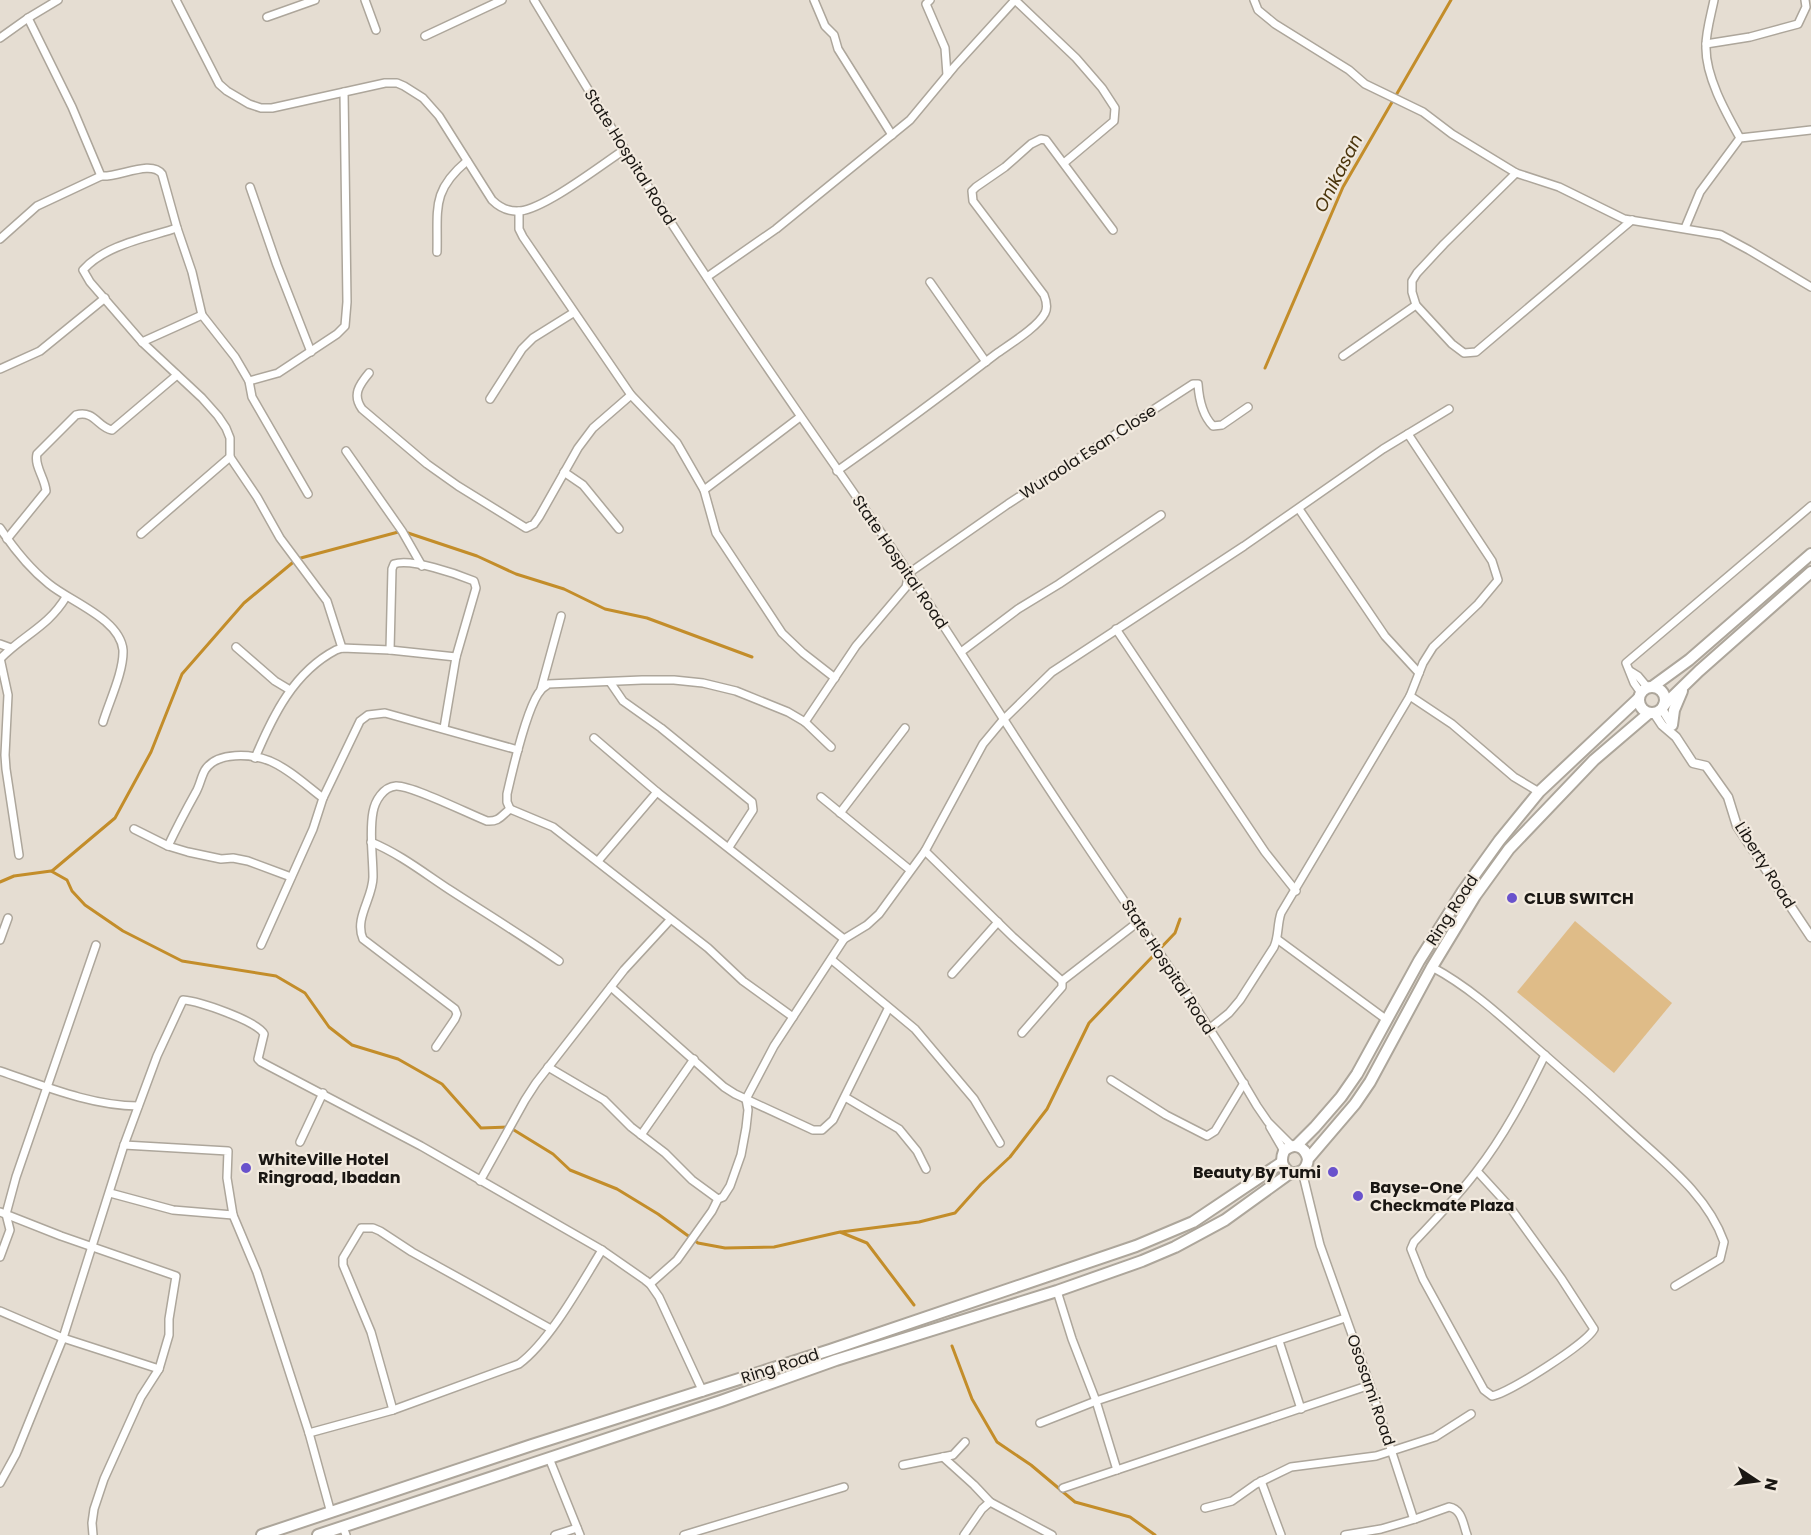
<svg xmlns="http://www.w3.org/2000/svg" width="1811" height="1535" viewBox="0 0 1811 1535" font-family="Poppins,sans-serif">
  <style>
    .garden { fill: #dfbc88 }
    .lines { fill: none; stroke-linecap: round; stroke-linejoin: round }
    .stream { stroke: #c38d2a; stroke-width: 3 }
    .minor-casing { stroke: #ada69b; stroke-width: 10 }
    .tertiary-casing { stroke: #ada69b; stroke-width: 11 }
    .primary-casing { stroke: #ada69b; stroke-width: 14 }
    .minor { stroke: #fff; stroke-width: 7 }
    .tertiary { stroke: #fff; stroke-width: 8 }
    .primary { stroke: #fff; stroke-width: 10 }
    .poi-dot { fill: #6952cc; stroke: #f2eadf; stroke-width: 2 }
    .labels { text-anchor: middle; dominant-baseline: central; stroke-width: 4.5; stroke-linejoin: round; paint-order: stroke }
    .street-label { font-size: 16px; fill: #1a1713; stroke: #f2eadf }
    .poi-label { font-size: 16px; font-weight: bold; fill: #1a1713; stroke: #f2eadf; text-anchor: start }
    .water-label { font-size: 18px; font-style: italic; fill: #4a340b; stroke: #f2eadf }
  </style>
  <rect width="100%" height="100%" fill="#e5ddd2"/>
  <polygon class="garden" points="1575,921 1672,1003 1614,1073 1517,992"/>
  <g class="lines">
    <g class="stream">
      <polyline points="1265,368 1343,187 1451,0"/>
      <polyline points="52,871 115,818 151,752 182,674 244,603 297,559 402,531 477,556 516,574 564,589 605,609 647,618 752,657"/>
      <polyline points="0,882 14,876 51,871 67,880 72,891 85,905 123,931 182,961 276,976 305,993 329,1027 352,1045 398,1059 442,1084 481,1128 509,1127 553,1154 570,1170 617,1189 658,1214 698,1243 725,1248 774,1247 840,1232 867,1243 914,1305"/>
      <polyline points="841,1232 919,1222 955,1213 981,1184 1010,1157 1047,1109 1089,1023 1175,933 1180,919"/>
      <polyline points="952,1346 972,1399 997,1442 1031,1465 1075,1502 1130,1517 1155,1535"/>
    </g>
    <g class="minor-casing">
      <g id="minor">
        <path d="M176,0L219,84L227,91L249,104L261,108H272L385,83H397L404,86L423,98L439,116L492,200C500,208 508,212 520,211C546,208 601,165 624,150"/>
        <polyline points="365,0 376,30"/>
        <path d="M534,0C590,93 646,186 706,276C771,376 841,473 908,572C965,657 1018,744 1075,828C1136,920 1201,1010 1257,1106L1268,1122L1292,1146"/>
        <polyline points="814,0 825,26 834,35 838,49 892,135"/>
        <polyline points="930,0 926,4 945,48 947,75"/>
        <polyline points="1015,0 1076,58 1102,88 1115,108 1114,121 1064,163"/>
        <polyline points="1254,0 1258,10 1275,24 1349,70 1365,84 1423,112 1452,134 1516,173 1559,187 1624,219 1721,235 1749,250 1811,287"/>
        <path d="M1714,0C1711,15 1706,31 1706,46C1705,76 1726,113 1740,138"/>
        <polyline points="267,17 315,0"/>
        <polyline points="28,18 72,107 101,176"/>
        <polyline points="425,36 502,0"/>
        <polyline points="0,38 28,18 58,0"/>
        <polyline points="1706,44 1750,37 1798,24 1806,7 1805,0"/>
        <polyline points="1516,173 1444,244 1417,273 1412,281 1412,292 1416,305 1452,344 1464,353 1476,352 1632,220"/>
        <polyline points="250,187 277,265 311,352"/>
        <polyline points="519,211 519,229 523,237 631,395 677,443 704,490 716,533 782,633 803,653 835,678"/>
        <polyline points="1685,228 1700,192 1740,138 1811,130"/>
        <path d="M0,239L37,206L101,176C118,178 151,159 162,174L177,228L192,272L202,315L235,357L249,381L252,397L308,494"/>
        <path d="M437,252C438,209 431,191 467,161"/>
        <polyline points="707,277 776,229 910,120 954,67 1015,0"/>
        <polyline points="930,282 986,362"/>
        <polyline points="142,342 202,315"/>
        <polyline points="1343,356 1416,305"/>
        <polyline points="0,369 40,351 105,298"/>
        <path d="M369,373C359,385 352,395 362,409L427,464L458,486L526,528L534,524L539,517L578,448L593,428L631,395"/>
        <polyline points="249,381 278,373 337,334 345,326 347,302 344,92"/>
        <polyline points="490,399 522,349 533,338 573,313"/>
        <polyline points="346,451 402,531 422,566"/>
        <polyline points="230,457 257,497 280,538 327,601 342,648"/>
        <path d="M837,471C891,433 944,394 996,354C1010,344 1038,327 1045,313C1048,307 1046,300 1044,295L973,201L972,191L976,187L1005,167L1031,144L1041,139L1046,140L1113,230"/>
        <polyline points="564,472 583,485 619,529"/>
        <polyline points="704,490 800,417"/>
        <polyline points="1299,509 1385,636 1419,673"/>
        <path d="M0,528C14,549 29,568 49,584C71,602 120,619 123,650C124,671 109,702 103,722"/>
        <path d="M141,534L230,457V438L226,428L218,416L202,398L142,342L90,282L83,270C105,245 146,238 177,228"/>
        <path d="M7,539L46,491C45,478 34,466 37,454L76,415C95,410 97,427 112,430L177,375"/>
        <polyline points="1116,629 1265,852 1296,891"/>
        <polyline points="0,644 11,648"/>
        <polyline points="236,647 275,681 290,690"/>
        <path d="M390,650L392,569L394,564C411,558 457,574 474,581L476,588L456,657L444,728"/>
        <polyline points="961,652 1018,609 1059,584 1161,515"/>
        <polyline points="0,658 8,695 5,755 6,769 19,855"/>
        <path d="M0,659C23,635 48,627 66,597"/>
        <polyline points="1630,671 1638,676 1648,688"/>
        <polyline points="610,682 623,701 661,728 752,802 753,810 729,847"/>
        <polyline points="541,689 561,616"/>
        <polyline points="1641,693 1634,683 1626,663 1811,506"/>
        <polyline points="1410,696 1452,724 1514,777 1539,792"/>
        <path d="M805,722L856,646L906,587L909,573L1008,504L1193,384H1198C1199,399 1202,415 1213,426L1222,425L1248,407"/>
        <polyline points="594,738 657,792 844,939"/>
        <path d="M255,758C273,715 294,672 336,650L342,648L390,650L456,657"/>
        <polyline points="821,797 910,870"/>
        <path d="M510,809L507,802V794C512,772 528,704 541,690C541,689 548,685 548,684L642,680H674L703,683L736,691L788,712L805,722L831,747"/>
        <polyline points="840,813 905,728"/>
        <polyline points="134,829 168,846 188,852 221,859 233,858 248,861 291,877"/>
        <path d="M371,842C400,854 424,873 450,890C487,914 523,936 559,961"/>
        <path d="M168,846C177,827 186,810 196,792C200,785 201,777 205,770C217,751 252,754 270,761C289,769 307,786 323,798"/>
        <polyline points="925,851 1013,937 1062,981"/>
        <polyline points="598,861 657,792"/>
        <polyline points="1277,939 1387,1020"/>
        <polyline points="0,940 8,918"/>
        <polyline points="261,945 313,829 323,798 360,721 368,715 385,713 518,750"/>
        <polyline points="832,960 915,1029 974,1099 1000,1143"/>
        <path d="M1432,967C1475,990 1509,1024 1546,1056C1575,1081 1603,1106 1631,1132C1666,1164 1708,1196 1724,1242L1720,1259L1675,1286"/>
        <polyline points="952,974 998,922"/>
        <polyline points="611,987 724,1087 735,1094 813,1130 822,1130 833,1120 888,1009"/>
        <path d="M1209,1029L1229,1013L1240,1000L1274,947C1279,936 1277,925 1281,913L1410,696L1423,663L1433,647L1478,604L1498,580L1492,561L1408,434"/>
        <polyline points="1022,1033 1062,987 1062,981 1138,922"/>
        <path d="M436,1047L455,1019L457,1014L455,1009L363,939C354,918 373,898 373,877C373,856 369,833 373,812C375,801 383,787 396,786C411,785 469,814 487,821C499,822 501,816 510,809L553,827L708,948L743,981L793,1017"/>
        <polyline points="548,1067 604,1100 631,1127 665,1153 692,1180 718,1199"/>
        <path d="M0,1071C44,1086 92,1106 138,1106"/>
        <polyline points="1111,1080 1166,1115 1207,1136 1215,1131 1244,1083"/>
        <polyline points="845,1097 899,1129 917,1151 926,1169"/>
        <polyline points="1270,1127 1284,1151"/>
        <polyline points="641,1135 694,1059"/>
        <polyline points="300,1142 323,1093"/>
        <polyline points="124,1145 228,1151 227,1178 233,1215 257,1272 309,1433 331,1513"/>
        <path d="M1302,1171L1320,1245L1370,1385L1413,1517L1415,1519L1449,1507C1462,1509 1463,1524 1467,1535"/>
        <path d="M1477,1171L1509,1206L1561,1278L1594,1329C1586,1344 1509,1393 1492,1396L1484,1390L1423,1279L1411,1249L1414,1242C1436,1219 1457,1197 1476,1172C1504,1136 1525,1096 1545,1055"/>
        <polyline points="480,1181 525,1100 536,1083 624,970 670,920"/>
        <polyline points="110,1193 173,1210 233,1215"/>
        <polyline points="0,1212 61,1236 176,1276 169,1319 169,1335 159,1369 141,1397 104,1479 94,1509 92,1523 93,1535"/>
        <polyline points="0,1257 10,1230 6,1214 16,1177 96,945"/>
        <polyline points="650,1284 677,1260 712,1211 718,1199 723,1197 730,1186 741,1155 746,1128 748,1110 746,1099 774,1046 844,939 867,925 879,914 925,851 983,744 1003,720 1052,672 1244,546 1383,449 1449,409"/>
        <polyline points="1057,1291 1072,1339 1096,1401 1117,1470"/>
        <polyline points="0,1311 63,1338 159,1369"/>
        <polyline points="1279,1341 1301,1409"/>
        <polyline points="393,1410 371,1332 343,1265 343,1258 361,1228 373,1228 380,1231 412,1252 551,1329"/>
        <polyline points="1040,1423 1096,1401 1345,1318"/>
        <path d="M309,1433L393,1410L519,1364C550,1341 581,1284 602,1250"/>
        <polyline points="943,1457 974,1485 990,1502"/>
        <polyline points="549,1458 580,1535"/>
        <polyline points="903,1465 953,1455 965,1442"/>
        <polyline points="1261,1481 1281,1535"/>
        <path d="M0,1483L16,1454L63,1338L124,1145L157,1056L183,1000C199,1001 257,1021 264,1034L258,1059L261,1062L421,1146L602,1250L645,1280L650,1284L659,1297L703,1392"/>
        <polyline points="1063,1488 1370,1385"/>
        <polyline points="1205,1508 1232,1501 1256,1484 1291,1467 1376,1456 1435,1437 1471,1414"/>
        <polyline points="343,1527 346,1535"/>
        <polyline points="555,1535 577,1528"/>
        <polyline points="684,1535 844,1487"/>
        <polyline points="964,1535 982,1509 990,1502 1052,1535"/>
        <polyline points="1345,1535 1381,1529 1415,1519"/>
      </g>
    </g>
    <g class="tertiary-casing">
      <g id="tertiary">
        <polyline points="1662,709 1672,725"/>
        <polyline points="1654,713 1662,725 1676,737 1693,763 1706,766 1728,797 1737,826 1811,937"/>
      </g>
    </g>
    <g class="primary-casing">
      <g id="primary">
        <polyline points="1652,687 1689,660 1811,554"/>
        <circle cx="1652" cy="700" r="13"/>
        <polyline points="1664,705 1699,671 1811,572"/>
        <polyline points="1672,725 1674,710 1682,691"/>
        <polyline points="1296,1146 1315,1127 1341,1097 1357,1074 1419,961 1463,891 1499,841 1539,792 1639,698"/>
        <path d="M1308,1159C1305,1146 1294,1142 1284,1151C1280,1161 1282,1167 1290,1173C1300,1174 1307,1170 1308,1159L1355,1104L1370,1082L1432,967L1475,896L1509,849L1594,760L1649,713"/>
        <polyline points="262,1535 532,1445 830,1350 1136,1246 1193,1222 1281,1163"/>
        <polyline points="318,1535 721,1401 836,1360 1057,1291 1142,1261 1175,1247 1225,1220 1290,1173"/>
      </g>
    </g>
    <use href="#minor" class="minor"/>
    <use href="#tertiary" class="tertiary"/>
    <use href="#primary" class="primary"/>
  </g>
  <g class="poi-dot">
    <circle cx="1512" cy="898" r="6"/>
    <circle cx="246" cy="1168" r="6"/>
    <circle cx="1333" cy="1172" r="6"/>
    <circle cx="1358" cy="1196" r="6"/>
  </g>
  <g class="labels">
    <g class="street-label">
      <text transform="translate(630 157) rotate(58)">State Hospital Road</text>
      <text transform="translate(1088 452) rotate(-33)">Wuraola Esan Close</text>
      <text transform="translate(900 562) rotate(56)">State Hospital Road</text>
      <text transform="translate(1765 865) rotate(58)">Liberty Road</text>
      <text transform="translate(1452 910) rotate(-57)">Ring Road</text>
      <text transform="translate(1168 967) rotate(57)">State Hospital Road</text>
      <text transform="translate(780 1366) rotate(-18)">Ring Road</text>
      <text transform="translate(1371 1390) rotate(71)">Ososami Road</text>
    </g>
    <g class="poi-label">
      <text x="1524" y="898">CLUB SWITCH</text>
      <text x="258" y="1159">WhiteVille Hotel<tspan x="258" dy="18">Ringroad, Ibadan</tspan></text>
      <text x="1321" y="1172" text-anchor="end">Beauty By Tumi</text>
      <text x="1370" y="1187">Bayse-One<tspan x="1370" dy="18">Checkmate Plaza</tspan></text>
    </g>
    <g class="water-label">
      <text transform="translate(1338 173) rotate(-63)">Onikasan</text>
    </g>
  </g>
  <g transform="translate(1757 1481) rotate(103)" stroke="#f2eadf" stroke-width="4.5" paint-order="stroke">
  <path d="M0-4.5L10 22L0 15L-10 22Z" fill="#1a1713"/>
  <text y="-9" font-size="16" font-weight="bold" text-anchor="middle" fill="#1a1713">N</text>
  </g>
</svg>
